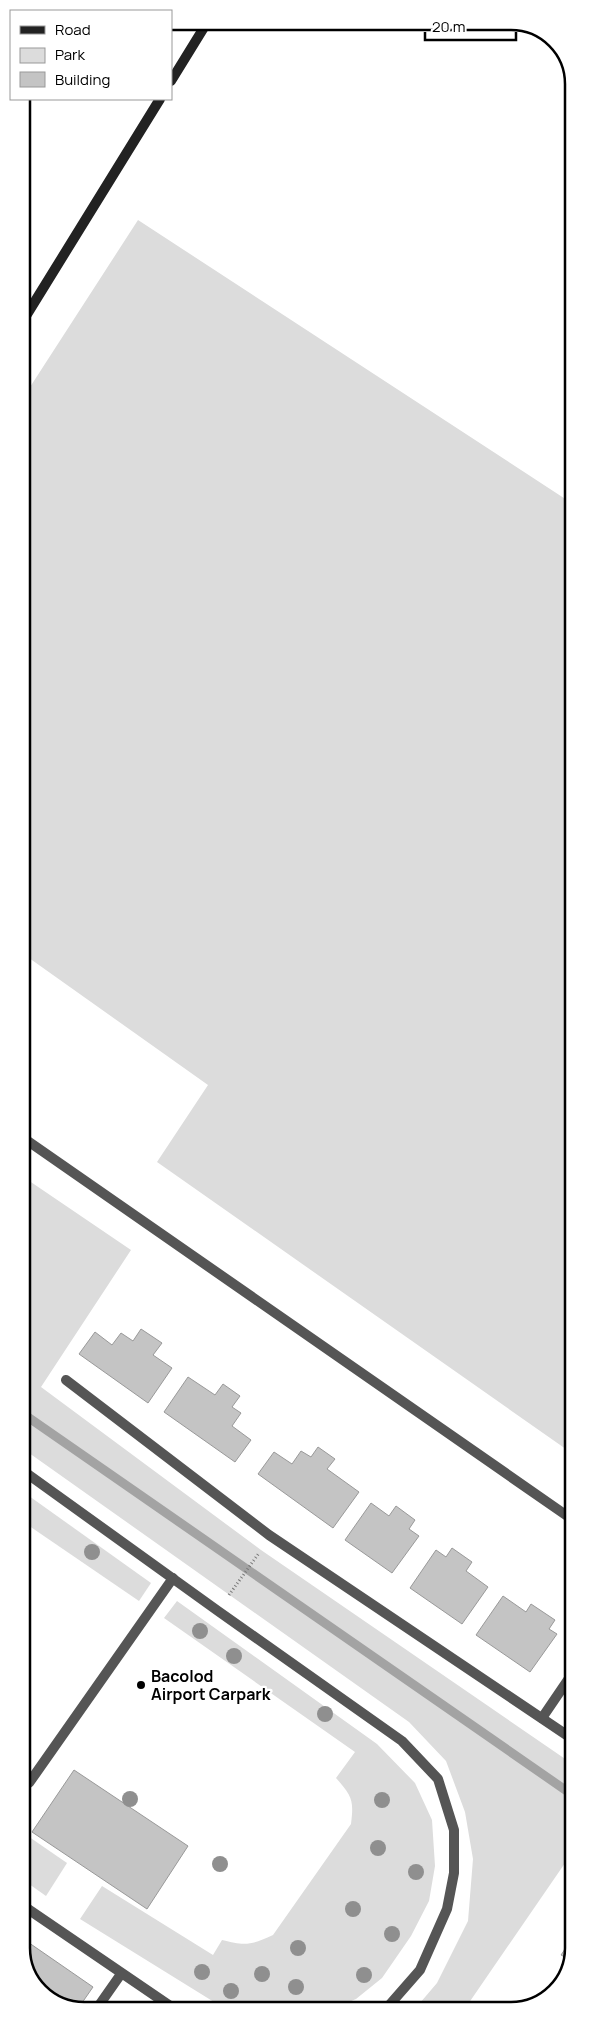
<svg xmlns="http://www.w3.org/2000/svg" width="595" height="2032" viewBox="0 0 595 2032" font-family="Manrope,sans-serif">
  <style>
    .green { fill: #dcdcdc }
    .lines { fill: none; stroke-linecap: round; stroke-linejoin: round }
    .stream { stroke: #a3a3a3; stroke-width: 9 }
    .building { fill: #c4c4c4; stroke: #999 }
    .path { stroke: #777; stroke-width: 3; stroke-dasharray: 1 2.5; stroke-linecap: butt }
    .service { stroke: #555; stroke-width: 10 }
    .minor { stroke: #555; stroke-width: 10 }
    .secondary { stroke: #222; stroke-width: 10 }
    .tree { fill: #8f8f8f }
    .poi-dot { fill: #000; stroke: #fff; stroke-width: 2 }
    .labels { text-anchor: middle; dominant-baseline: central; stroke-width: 4.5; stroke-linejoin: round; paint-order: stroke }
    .poi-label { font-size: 16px; font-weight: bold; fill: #000; stroke: #fff; text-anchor: start }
    .rim { fill: none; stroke: #000; stroke-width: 2.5 }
  </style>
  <rect width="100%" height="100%" fill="#fff"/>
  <g class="green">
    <polygon points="138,220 573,504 573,1454 157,1162 208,1085 22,953 21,401"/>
    <polygon points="22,1176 131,1250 41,1387 261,1550 574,1765 574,1850 464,2010 414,2010 437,1983 468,1921 473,1859 465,1812 446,1761 409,1722 22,1448"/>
    <polygon points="22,1491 151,1583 139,1601 22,1521"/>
    <path d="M177,1601L377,1744L415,1783L432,1820L435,1866L429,1901L411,1936L382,1978L356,1999L330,2010H236L214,2002L80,1919L102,1886L213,1955L222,1940C245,1946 252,1945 273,1935L351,1824C354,1800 352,1796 336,1778L355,1752L164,1618Z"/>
    <polygon points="22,1832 67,1863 46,1896 22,1879"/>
  </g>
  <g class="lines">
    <polyline class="stream" points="22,1413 574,1796"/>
  </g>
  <g class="building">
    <polygon points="141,1329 162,1343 153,1355 172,1368 148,1403 79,1354 95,1332 112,1345 121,1333 133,1341"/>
    <polygon points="188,1377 215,1395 223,1384 240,1396 232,1407 241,1413 232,1426 251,1440 235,1462 164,1412"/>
    <polygon points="318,1447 335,1459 327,1469 359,1492 333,1528 258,1474 274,1452 292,1464 301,1451 311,1457"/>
    <polygon points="371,1503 389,1516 396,1506 415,1520 409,1529 419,1536 392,1573 345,1540"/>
    <polygon points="452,1548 472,1562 466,1571 488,1587 462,1624 410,1588 436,1550 446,1557"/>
    <polygon points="503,1596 526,1612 531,1604 555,1620 549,1629 557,1634 530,1672 476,1635"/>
    <polygon points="74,1770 188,1846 147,1909 32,1832"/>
    <polygon points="574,1936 574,1949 570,1960 561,1955"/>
    <polygon points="22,1938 93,1987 77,2010 42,1995 23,1961"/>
  </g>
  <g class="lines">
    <polyline class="path" points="229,1595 259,1553"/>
    <g class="service">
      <polyline points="66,1380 269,1535 574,1740"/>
      <polyline points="542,1718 574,1671"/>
      <polyline points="29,1783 173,1578"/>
      <polyline points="95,2011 121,1974"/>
    </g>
    <g class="minor">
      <polyline points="22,1137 573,1520"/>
      <polyline points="22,1470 218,1611 402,1741 438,1779 454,1830 454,1873 447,1909 420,1970 385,2010"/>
      <polyline points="22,1905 176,2010"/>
    </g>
    <g class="secondary">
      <polyline points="171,81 208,21"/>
      <polyline points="21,324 160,99"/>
    </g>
  </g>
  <g class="tree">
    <circle cx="92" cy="1552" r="8"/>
    <circle cx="200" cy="1631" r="8"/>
    <circle cx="234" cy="1656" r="8"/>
    <circle cx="325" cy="1714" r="8"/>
    <circle cx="130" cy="1799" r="8"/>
    <circle cx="382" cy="1800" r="8"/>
    <circle cx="378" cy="1848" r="8"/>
    <circle cx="220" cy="1864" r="8"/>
    <circle cx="416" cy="1872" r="8"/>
    <circle cx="353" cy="1909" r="8"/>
    <circle cx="392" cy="1934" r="8"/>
    <circle cx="298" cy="1948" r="8"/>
    <circle cx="202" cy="1972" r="8"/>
    <circle cx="262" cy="1974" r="8"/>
    <circle cx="364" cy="1975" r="8"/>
    <circle cx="296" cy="1987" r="8"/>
    <circle cx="231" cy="1991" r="8"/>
  </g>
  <circle class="poi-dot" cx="141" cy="1685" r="5"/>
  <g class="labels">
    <g class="poi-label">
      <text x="151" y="1676">Bacolod<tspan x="151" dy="18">Airport Carpark</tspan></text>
    </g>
  </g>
  <path d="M0 0H595V2032H0ZM84 30H511A54 54 0 0 1 565 84V1948A54 54 0 0 1 511 2002H84A54 54 0 0 1 30 1948V84A54 54 0 0 1 84 30Z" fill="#fff" fill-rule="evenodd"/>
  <path class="rim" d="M84 30H511A54 54 0 0 1 565 84V1948A54 54 0 0 1 511 2002H84A54 54 0 0 1 30 1948V84A54 54 0 0 1 84 30Z"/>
  <rect x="10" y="10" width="162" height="90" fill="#ffffff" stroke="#999999"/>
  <rect x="20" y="26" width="25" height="8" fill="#222222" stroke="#999999"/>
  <text x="55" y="35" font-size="15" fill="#000000">Road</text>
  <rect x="20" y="48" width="25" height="15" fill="#dcdcdc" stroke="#999999"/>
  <text x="55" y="60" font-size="15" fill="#000000">Park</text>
  <rect x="20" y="72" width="25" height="15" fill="#c4c4c4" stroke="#999999"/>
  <text x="55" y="85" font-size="15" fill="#000000">Building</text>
  <path d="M425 32v8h91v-8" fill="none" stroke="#000000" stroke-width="2.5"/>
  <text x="432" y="32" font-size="15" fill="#000000" stroke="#ffffff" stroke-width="4" paint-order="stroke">20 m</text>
</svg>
